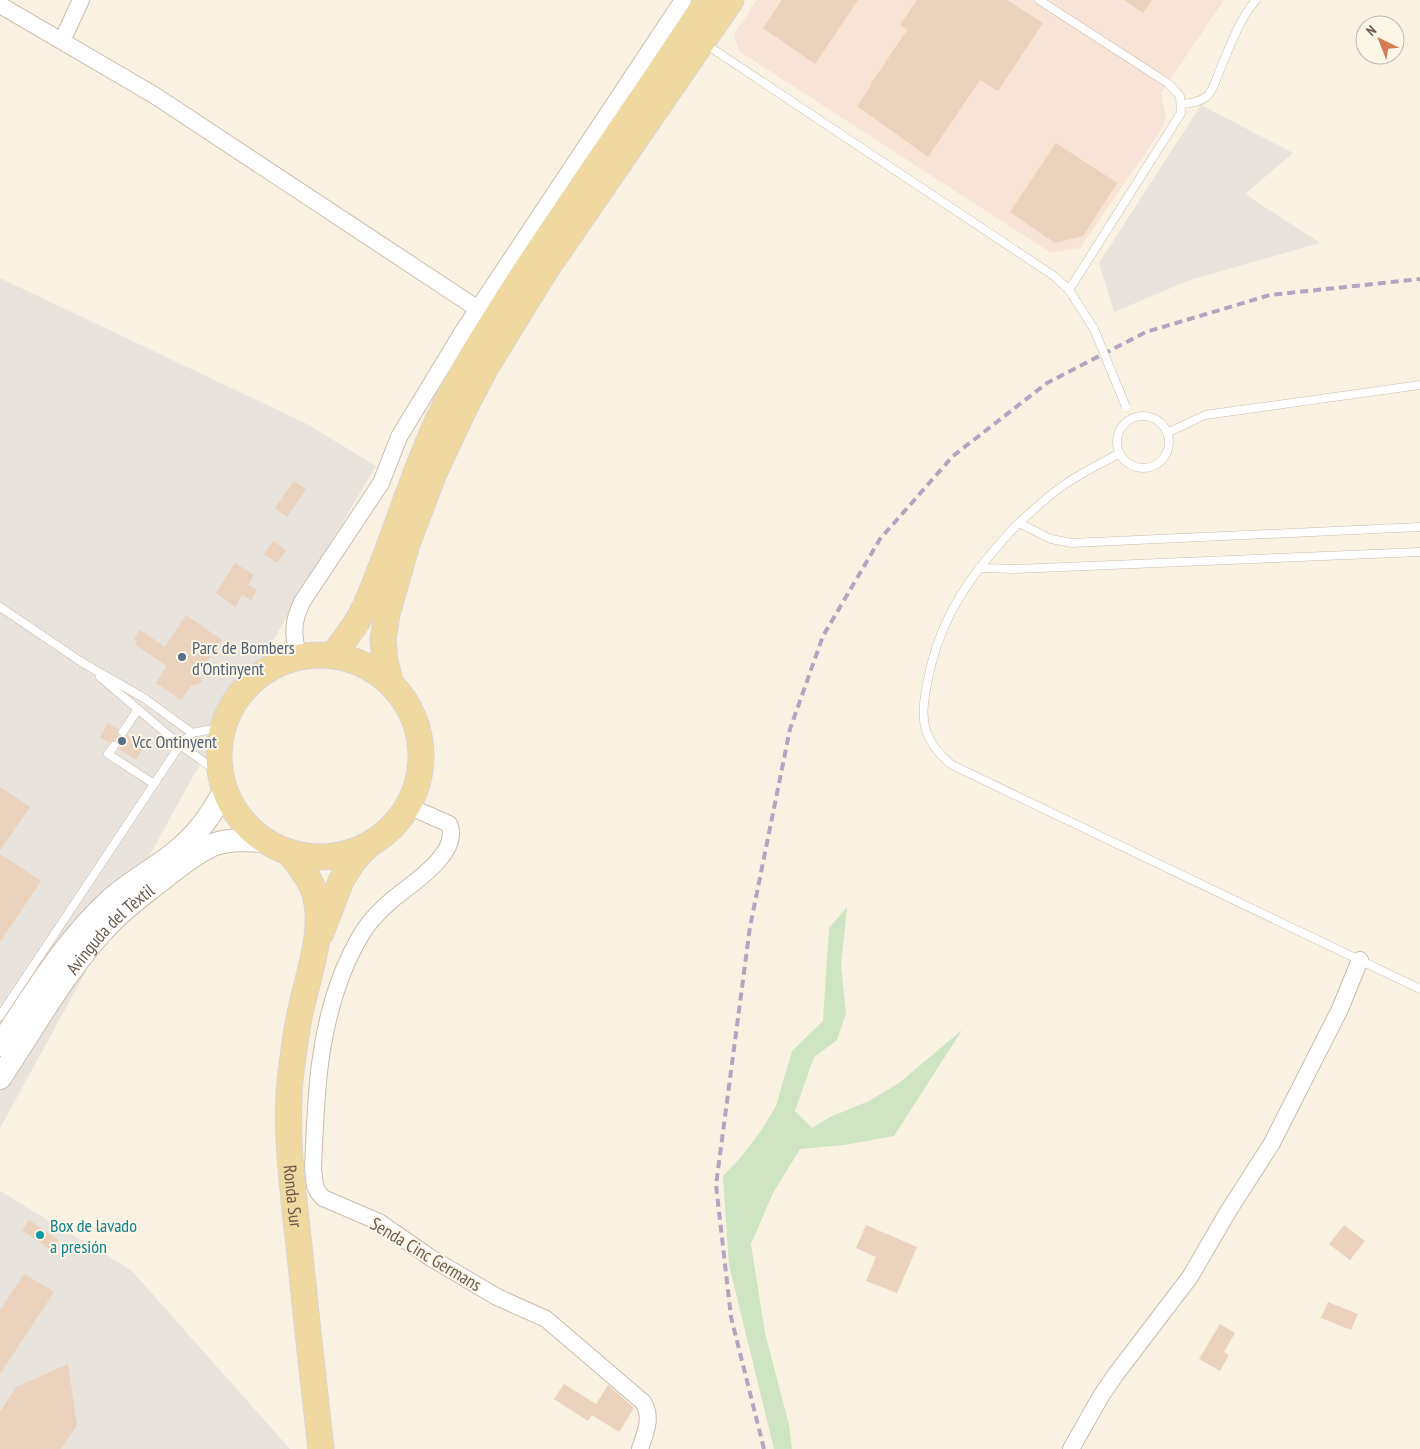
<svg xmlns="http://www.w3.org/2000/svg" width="1420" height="1449" viewBox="0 0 1420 1449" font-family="'PT Sans Narrow',sans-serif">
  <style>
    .commercial { fill: #f8e3d7 }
    .industrial { fill: #e8e3dc }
    .green { fill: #cee4c3 }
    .building { fill: #ebd2bd }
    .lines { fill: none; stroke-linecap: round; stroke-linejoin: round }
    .lane-casing { stroke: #cabcad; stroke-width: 9 }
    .street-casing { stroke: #cabcad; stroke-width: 18 }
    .secondary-casing { stroke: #cdbcab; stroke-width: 24 }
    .primary-casing { stroke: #d9d4d0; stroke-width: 27 }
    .lane { stroke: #fff; stroke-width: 8 }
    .street { stroke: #fff; stroke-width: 16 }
    .secondary { stroke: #fff; stroke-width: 22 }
    .primary { stroke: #f0d9a1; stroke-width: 25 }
    .rail { stroke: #b5a3c0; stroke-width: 4; stroke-dasharray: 8 5; stroke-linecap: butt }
    .lane-bridge-casing { stroke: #cabcad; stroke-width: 9; stroke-linecap: butt }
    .lane-bridge { stroke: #fff; stroke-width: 8 }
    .service-dot { fill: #5c6f8a; stroke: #fcf6e7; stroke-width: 2 }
    .culture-dot { fill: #0f9aa8; stroke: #fcf6e7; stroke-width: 2 }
    .labels { text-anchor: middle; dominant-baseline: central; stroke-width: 4; stroke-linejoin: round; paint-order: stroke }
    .service-label { font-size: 18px; fill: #4e5e75; stroke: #fcf6e7; text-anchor: start }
    .street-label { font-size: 18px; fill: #6d5a4c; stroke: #fcf6e7 }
    .culture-label { font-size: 18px; fill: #0d838f; stroke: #fcf6e7; text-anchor: start }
  </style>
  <rect width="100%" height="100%" fill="#f9f2e2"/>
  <polygon class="commercial" points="757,0 1224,0 1161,93 1166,118 1161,130 1080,248 1051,253 739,51 734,34"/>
  <g class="industrial">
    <polygon points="1201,105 1293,153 1245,194 1320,243 1190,280 1114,312 1099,263"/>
    <polygon points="0,278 307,424 376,466 191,780 0,1128"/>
    <polygon points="0,1191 131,1270 290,1449 0,1449"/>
  </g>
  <polygon class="green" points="847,907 841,966 846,1013 837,1040 814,1057 795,1111 812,1128 830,1117 869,1101 899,1083 962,1030 894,1136 844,1145 800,1149 773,1193 751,1244 765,1333 789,1425 792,1449 774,1449 729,1265 723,1176 741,1157 761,1131 776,1106 792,1051 823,1021 829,928"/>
  <g class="building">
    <polygon points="782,0 858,0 815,64 763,28"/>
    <polygon points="917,0 1007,0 1043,23 998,91 980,80 928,157 857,106 871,86 870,85 907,30 900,25"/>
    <polygon points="1124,0 1152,0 1143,13"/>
    <polygon points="1056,143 1117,183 1083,236 1055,243 1010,212"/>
    <polygon points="294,481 306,489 287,517 275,508"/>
    <polygon points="273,541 286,550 277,563 264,554"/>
    <polygon points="235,563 254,575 248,585 257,590 251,600 242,595 235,607 216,593"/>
    <polygon points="186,615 222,640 201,670 202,681 198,684 191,686 181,700 156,683 167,666 135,645 137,641 134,639 140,630 165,647"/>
    <polygon points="108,723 118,729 118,734 120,737 127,735 144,746 136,760 119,749 119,744 117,741 112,741 109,743 100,737"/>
    <polygon points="0,787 30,807 0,850"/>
    <polygon points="0,854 41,881 0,942"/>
    <polygon points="29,1220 58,1240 51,1250 22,1230"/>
    <polygon points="866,1225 917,1247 897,1293 866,1281 876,1257 856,1248"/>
    <polygon points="1344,1225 1365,1241 1350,1260 1329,1244"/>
    <polygon points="24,1274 54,1292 0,1374 0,1310"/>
    <polygon points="1328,1302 1358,1314 1351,1330 1321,1318"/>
    <polygon points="1220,1324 1235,1333 1224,1352 1229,1355 1220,1371 1199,1359"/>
    <polygon points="68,1364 77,1425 61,1449 0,1449 0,1412 16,1387"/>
    <polygon points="564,1384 596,1404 608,1385 634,1408 619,1432 592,1415 588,1421 554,1399"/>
  </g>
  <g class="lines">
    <g class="lane-casing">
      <g id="lane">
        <polyline points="1039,0 1169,84 1180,96 1181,113 1069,290"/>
        <polyline points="704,43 1054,276 1069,290 1094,329"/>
        <path d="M1181,104C1190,103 1199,103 1207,96C1213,91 1216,80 1219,72C1230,47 1238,21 1256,0"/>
        <circle cx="1143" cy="442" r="26"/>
        <polyline points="1167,433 1205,415 1420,385"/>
        <path d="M1120,453C1102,463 1083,472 1067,483C1050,494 1034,509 1020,522C1011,530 1004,539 997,547C960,589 937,629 927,684C924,700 921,717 927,733C932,746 942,757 952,765L1420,989"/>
        <polyline points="1019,523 1051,539 1072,543 1420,527"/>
        <polyline points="979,568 1014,569 1420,552"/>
        <polyline points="0,607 83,663 144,698 192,733 224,727"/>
        <polyline points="100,677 180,745 221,774"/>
        <polyline points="123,732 138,709"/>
        <polyline points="114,746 108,754 154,784"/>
        <polyline points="0,1016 180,745 192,733"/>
      </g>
    </g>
    <g class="street-casing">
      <g id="street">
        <polyline points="0,5 154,95 478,309"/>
        <polyline points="62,41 81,0"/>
        <path d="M298,656C293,634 292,623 302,602L381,483L399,437L462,333L683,0"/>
        <path d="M408,806L449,824C462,853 411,884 393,899C384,907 374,916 367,926C356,941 349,957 342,974C317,1039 316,1100 313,1169L315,1186L318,1192L323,1198L379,1222L431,1258L497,1297L546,1319L643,1402C653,1418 645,1433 640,1449"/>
        <polyline points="1071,1449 1101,1396 1116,1374 1190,1277 1229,1210 1272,1143 1340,1009 1360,960"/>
      </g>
    </g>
    <g class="secondary-casing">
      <g id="secondary">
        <path d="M0,1045C33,996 64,943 108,902C129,882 156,869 178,850C199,833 212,813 225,790"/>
        <path id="s1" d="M0,1078C34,1027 69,964 112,921C128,905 147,891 165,877C181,865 197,851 215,844C231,839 248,840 264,841"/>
      </g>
    </g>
    <g class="primary-casing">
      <g id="primary">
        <path d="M335,653L357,622L366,605C397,533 417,457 454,388C492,319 537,253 581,188C624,125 666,63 708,0"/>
        <circle cx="320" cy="756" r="101"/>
        <polyline points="391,684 385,661 383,640 387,614 407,544 434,473 465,407 486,367 545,271 731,0"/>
        <path id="s2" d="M289,852C298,864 311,879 315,894C325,931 309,972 301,1009C296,1030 294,1051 291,1072C284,1130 293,1189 299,1246C306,1314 313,1381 321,1449"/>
        <polyline points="321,933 341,881 354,860 367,846"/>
      </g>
    </g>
    <use href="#lane" class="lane"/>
    <use href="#street" class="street"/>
    <use href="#secondary" class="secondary"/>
    <use href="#primary" class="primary"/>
    <polyline class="rail" points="764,1449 731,1317 716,1185 750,927 790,729 823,636 880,539 953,456 1047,383 1146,332 1270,295 1420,279"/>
    <g class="lane-bridge-casing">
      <polyline id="lane-bridge" points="1094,329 1126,407"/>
    </g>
    <use href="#lane-bridge" class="lane-bridge"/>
  </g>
  <g class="service-dot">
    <circle cx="182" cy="657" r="5"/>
    <circle cx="122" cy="741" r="5"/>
  </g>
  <circle class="culture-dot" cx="40" cy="1235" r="5"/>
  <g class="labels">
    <g class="service-label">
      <text x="192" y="647">Parc de Bombers<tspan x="192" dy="21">d'Ontinyent</tspan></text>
      <text x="132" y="741">Vcc Ontinyent</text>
    </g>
    <g class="street-label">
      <text stroke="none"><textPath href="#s1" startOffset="186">Avinguda del Tèxtil</textPath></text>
      <text stroke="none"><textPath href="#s2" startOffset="355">Ronda Sur</textPath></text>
      <text transform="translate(426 1254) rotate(31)">Senda Cinc Germans</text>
    </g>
    <g class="culture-label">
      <text x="50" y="1225">Box de lavado<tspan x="50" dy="21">a presión</tspan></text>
    </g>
  </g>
  <g transform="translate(1380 40) rotate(317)"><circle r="24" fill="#fcf6e7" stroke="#c3b8a9"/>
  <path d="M0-4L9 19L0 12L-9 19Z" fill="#d57a54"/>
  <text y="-8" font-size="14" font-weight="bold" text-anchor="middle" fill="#6d5a4c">N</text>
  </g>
</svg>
